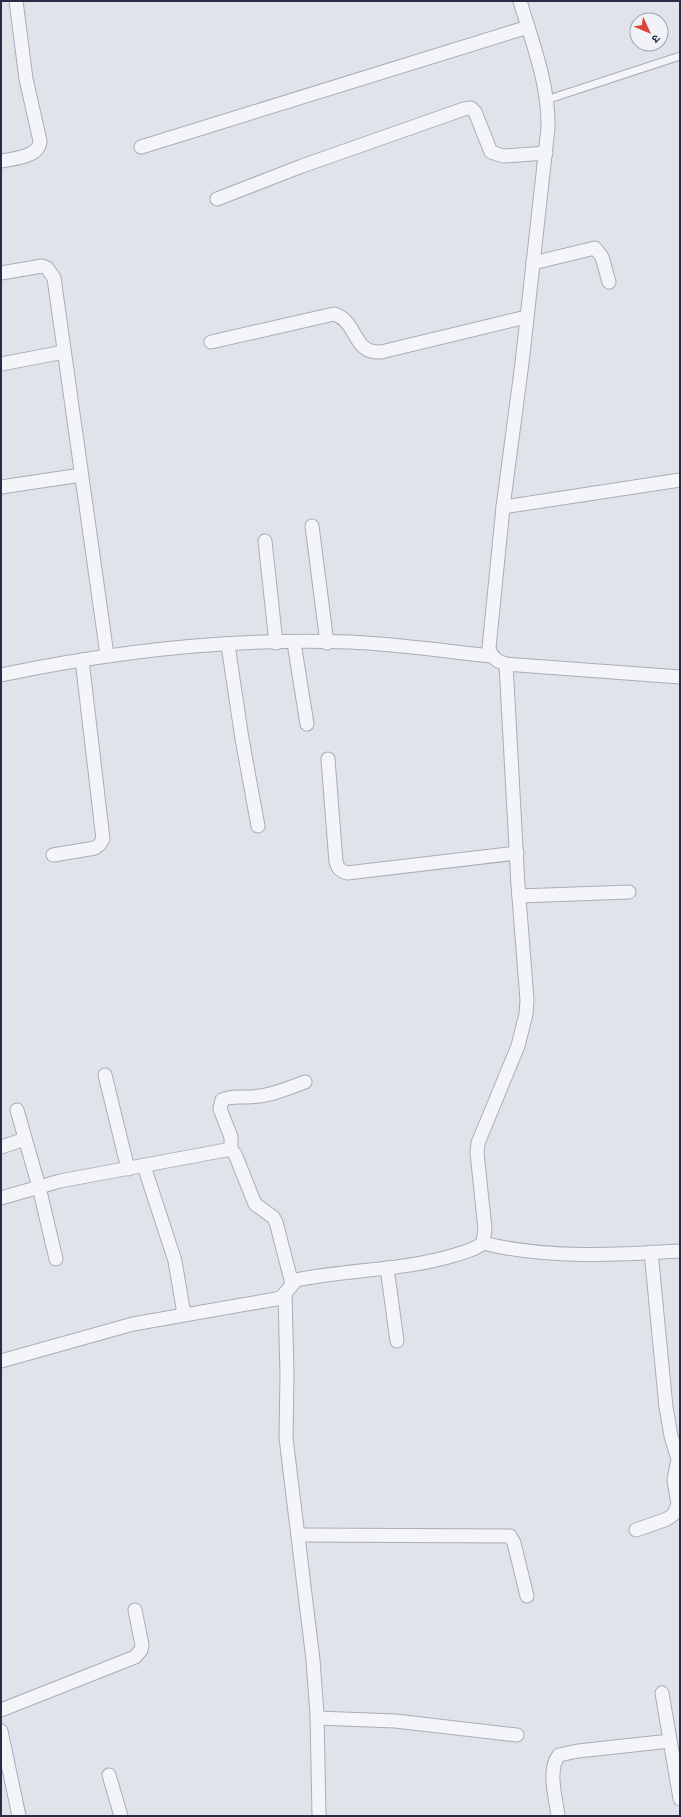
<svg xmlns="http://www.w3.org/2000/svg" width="681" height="1817" viewBox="0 0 681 1817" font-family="Barlow,'Noto Sans Devanagari',sans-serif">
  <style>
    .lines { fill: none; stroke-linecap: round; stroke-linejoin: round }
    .lane-casing { stroke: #aaacb9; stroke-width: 9 }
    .street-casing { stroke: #aaacb9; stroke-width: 15 }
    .lane { stroke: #f4f5f9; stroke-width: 7 }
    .street { stroke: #f4f5f9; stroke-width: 13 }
  </style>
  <rect width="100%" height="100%" fill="#e1e3eb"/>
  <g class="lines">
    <g class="lane-casing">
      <polyline id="lane" points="546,100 680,56"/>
    </g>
    <g class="street-casing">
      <g id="street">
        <path d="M520,1C532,42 549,84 548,128L522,363L503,507L489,648C492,658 496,661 506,664L680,677"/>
        <polyline points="141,147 528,27"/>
        <path d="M2,161C15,158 39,157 40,141L26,79L16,1"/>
        <polyline points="217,199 302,166 464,109 471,108 475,112 491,152 503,156 546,153"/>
        <polyline points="533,263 595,248 602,257 609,282"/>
        <polyline points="1,273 42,266 47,268 54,278 107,655"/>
        <path d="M211,342L334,314C358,321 352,354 381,352L526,317"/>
        <polyline points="1,364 64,352"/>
        <polyline points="1,487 81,475"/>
        <polyline points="503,507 680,480"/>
        <polyline points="312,526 327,643"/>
        <polyline points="265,541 276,643"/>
        <polyline points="294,643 307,724"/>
        <polyline points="228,645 242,739 258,826"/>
        <path d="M1,675C115,651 233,638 349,642C397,644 444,651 491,656"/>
        <path d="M328,759L336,862C338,869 341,871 347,873L517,853"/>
        <polyline points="53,855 95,848 100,844 103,839 82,660"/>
        <polyline points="519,896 629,892"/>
        <polyline points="105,1075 128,1169"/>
        <polyline points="17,1110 39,1187 56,1259"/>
        <polyline points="1,1147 25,1139"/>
        <path d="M231,1150V1137L220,1109L222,1100C229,1096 239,1097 247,1097C268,1097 286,1089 305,1082"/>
        <polyline points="144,1166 175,1261 184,1314"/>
        <polyline points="1,1198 60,1181 226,1150 231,1150 235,1154 255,1204 273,1217 276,1222 292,1284"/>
        <path d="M483,1243C547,1259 614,1255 680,1251"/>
        <polyline points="387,1268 397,1341"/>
        <polyline points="285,1293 287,1375 286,1438 313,1660 317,1714 319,1816"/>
        <path d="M1,1361L133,1324L276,1299L282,1297L296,1280C348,1269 403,1271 455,1255C464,1252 475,1250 483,1243L485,1229L477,1153L478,1143L518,1046L526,1014L527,1000L518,885L506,664"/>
        <polyline points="636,1530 667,1519 674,1514 678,1504 674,1480 678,1459 671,1436 666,1407 651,1252"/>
        <polyline points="299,1535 510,1536 514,1543 527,1596"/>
        <polyline points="662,1693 680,1799"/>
        <polyline points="1,1710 135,1657 141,1650 142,1645 135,1610"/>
        <polyline points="317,1718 395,1721 517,1735"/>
        <polyline points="1,1731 19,1816"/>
        <polyline points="109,1775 121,1816"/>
        <path d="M558,1816C556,1798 547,1770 559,1755L578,1751L670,1741"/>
      </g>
    </g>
    <use href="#lane" class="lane"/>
    <use href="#street" class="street"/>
  </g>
  <rect width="681" height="1817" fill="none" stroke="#282c45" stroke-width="4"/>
  <g transform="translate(649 32) rotate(134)"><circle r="19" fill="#f1f2f8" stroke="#a1a3b0"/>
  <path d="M0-3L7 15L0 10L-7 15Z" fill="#db463b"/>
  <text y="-6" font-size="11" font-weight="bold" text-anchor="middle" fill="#282c45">उ</text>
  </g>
</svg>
